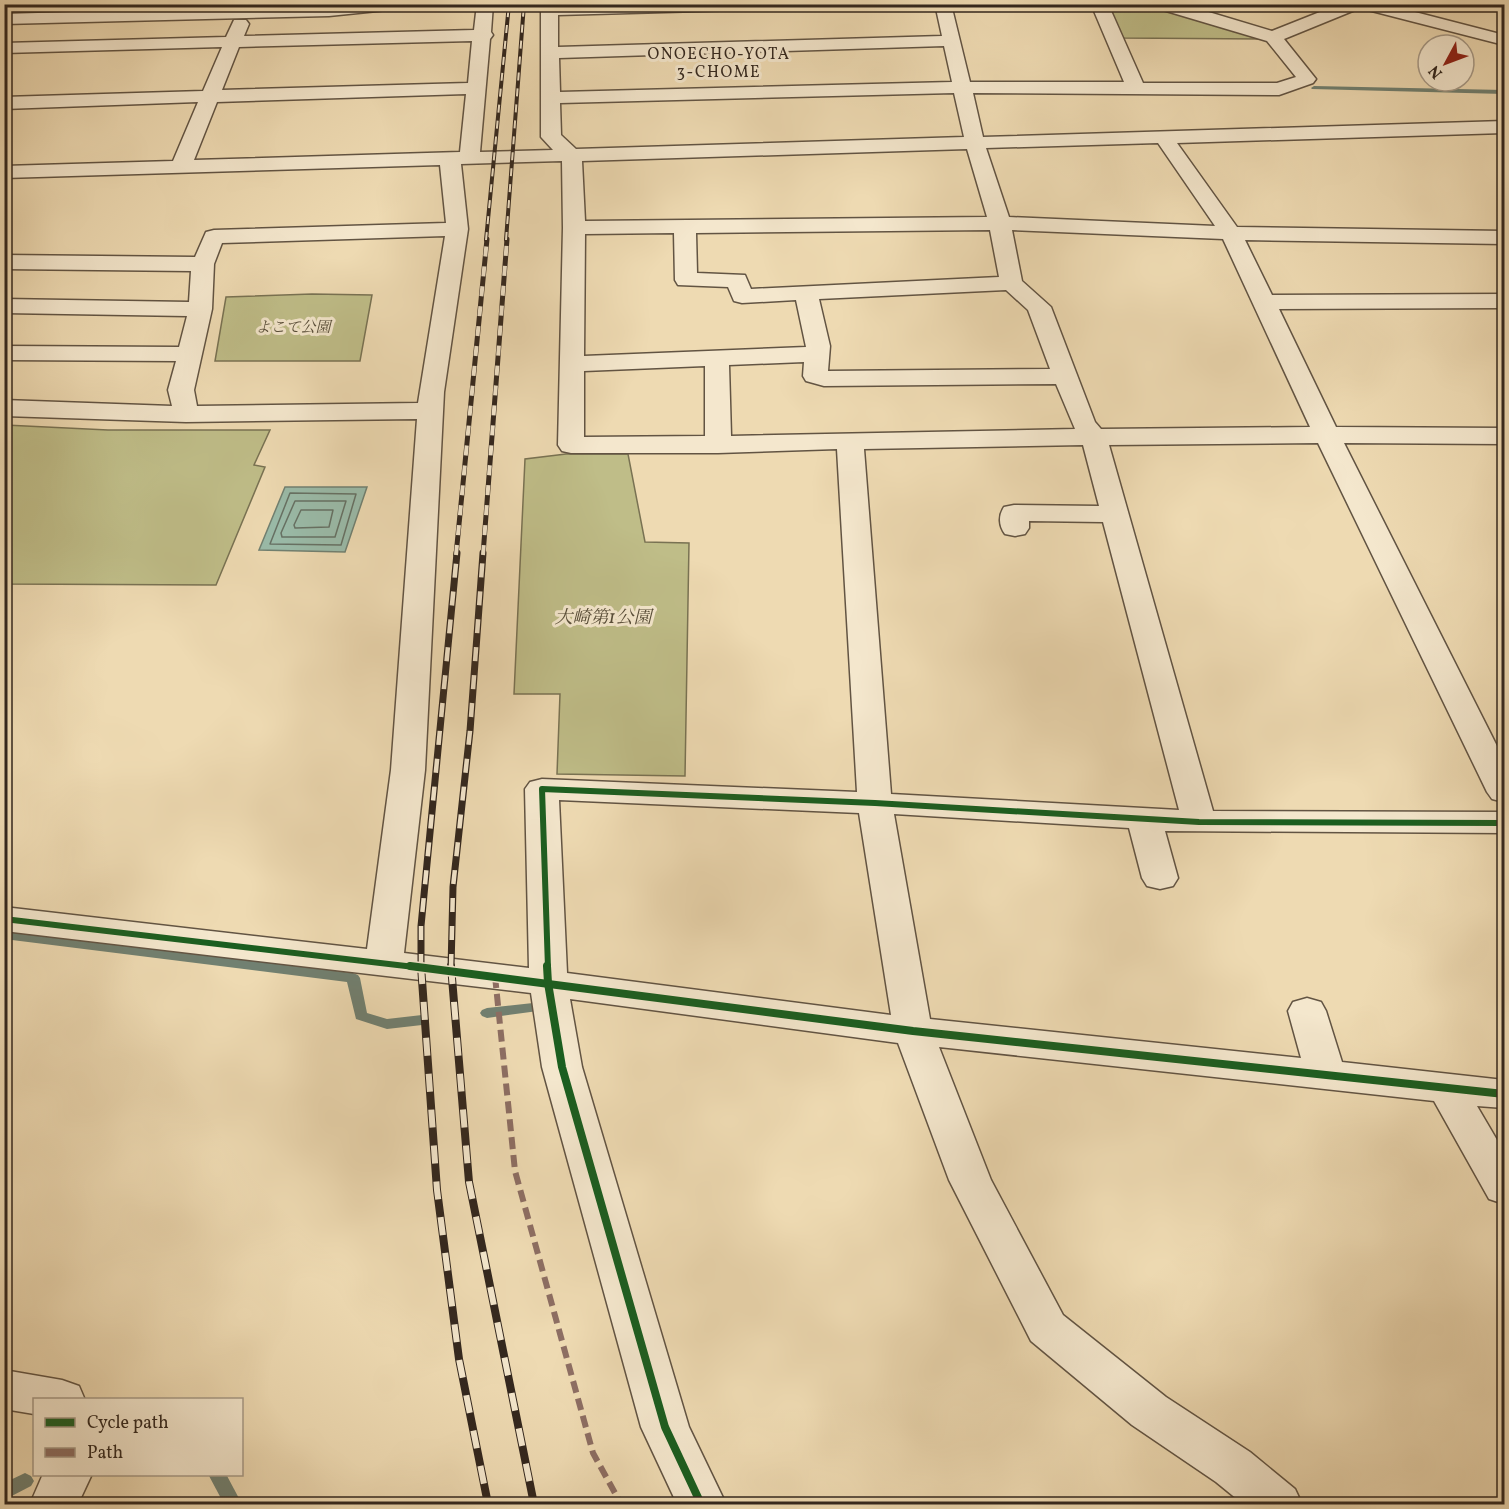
<svg xmlns="http://www.w3.org/2000/svg" width="1509" height="1509" viewBox="0 0 1509 1509" font-family="Vollkorn,'Noto Serif JP',serif">
  <style>
    .green { fill: #bfbd88; stroke: #797253; stroke-width: 1.5 }
    .water { fill: #9abba9; stroke: #718071; stroke-width: 1.5 }
    .lines { fill: none; stroke-linecap: round; stroke-linejoin: round }
    .shore { stroke: #667164; stroke-width: 1.5 }
    .stream { fill: #718071; fill-rule: evenodd }
    .river { fill: #9abba9; fill-rule: evenodd }
    .minor-casing { stroke: #625443; stroke-width: 3 }
    .minor { fill: #f4e7cd; fill-rule: evenodd }
    .rail-far3-casing { stroke: #33271e; stroke-width: 4 }
    .rail-far2-casing { stroke: #33271e; stroke-width: 5 }
    .rail-far1-casing { stroke: #33271e; stroke-width: 7 }
    .rail-casing { stroke: #33271e; stroke-width: 8 }
    .rail-far3 { stroke: #f4e7cd; stroke-width: 2; stroke-dasharray: 8; stroke-linecap: butt }
    .rail-far2 { stroke: #f4e7cd; stroke-width: 4; stroke-dasharray: 10; stroke-linecap: butt }
    .rail-far1 { stroke: #f4e7cd; stroke-width: 4.5; stroke-dasharray: 14; stroke-linecap: butt }
    .rail { stroke: #f4e7cd; stroke-width: 6; stroke-dasharray: 18; stroke-linecap: butt }
    .quiet { stroke: #8d6e63; stroke-width: 6; stroke-dasharray: 12 6; stroke-linecap: butt }
    .cycleway-far1-casing { stroke: #f4e7cd; stroke-width: 10 }
    .cycleway-casing { stroke: #f4e7cd; stroke-width: 11 }
    .cycleway-far1 { stroke: #1b5e20; stroke-width: 6 }
    .cycleway { stroke: #1b5e20; stroke-width: 8 }
    .labels { text-anchor: middle; dominant-baseline: central; stroke-width: 6; stroke-linejoin: round; paint-order: stroke }
    .far-park-label { font-size: 15px; font-style: italic; fill: #564c38; stroke: #f4e7cd }
    .far-neighbourhood-label { font-size: 16px; letter-spacing: 1.5px; fill: #33271e; stroke: #f4e7cd }
    .park-label { font-size: 18px; font-style: italic; fill: #564c38; stroke: #f4e7cd }
  </style>
  <rect width="100%" height="100%" fill="#eedab2"/>
  <filter id="stains"><feTurbulence type="fractalNoise" baseFrequency=".00333" numOctaves="4"/><feColorMatrix values="0 0 0 0 .2 0 0 0 0 .09 0 0 0 0 .02 0 0 0 .5 -.17"/></filter>
  <radialGradient id="worn" r=".72"><stop offset=".6" stop-color="#630" stop-opacity="0"/><stop offset="1" stop-color="#630" stop-opacity=".3"/></radialGradient>
  <g class="green">
    <polygon points="1107,5 1148,5 1261,36 1262,39 1121,38"/>
    <polygon points="312,294 372,295 360,361 215,361 226,297"/>
    <polygon points="5,425 108,430 270,430 254,465 265,467 216,585 5,584"/>
    <polygon points="566,454 628,454 645,542 689,543 685,776 557,774 560,694 514,694 525,459"/>
  </g>
  <polygon class="water" points="285,487 367,487 345,552 259,550"/>
  <g class="lines">
    <g class="shore">
      <polygon points="290,493 356,494 341,545 270,544"/>
      <polygon points="295,501 346,501 335,537 282,537 281,533"/>
      <polygon points="301,510 333,510 329,527 295,528 294,525"/>
    </g>
    <g class="stream">
      <polygon points="1314,86 1504,90 1504,94 1312,89 1311,88"/>
      <polygon points="4,931 353,973 358,975 360,978 367,1013 387,1019 422,1015 427,1017 429,1020 427,1023 422,1025 387,1029 356,1019 347,982 4,939"/>
      <polygon points="533,1003 538,1005 540,1008 538,1011 487,1018 482,1016 480,1013 482,1010 487,1008"/>
      <polygon points="25,1473 31,1476 34,1481 31,1486 4,1500 4,1483"/>
      <polygon points="208,1474 226,1474 242,1504 224,1504"/>
    </g>
    <polygon class="river" points="4,4 347,4 348,5 342,13 329,16 4,24"/>
    <g class="minor-casing">
      <g id="minor">
        <polygon points="343,4 405,4 397,9 329,16 4,24 4,14"/>
        <path d="M477,4H493L491,32L493,35L490,39L480,152L553,150L541,137V4H780L772,9L558,15V47L942,36L935,4H951L970,82H1124L1091,4H1108L1143,83H1277L1296,77L1267,41L1156,8L1154,4H1182L1272,31L1340,4H1384L1504,35V45L1360,8L1284,39L1316,79L1313,83L1279,95L973,93L983,137L1504,121V133L1177,143L1237,227L1504,231V244L1245,240L1272,295L1504,294V308L1279,309L1336,427L1504,428V444L1344,443L1504,760V802L1492,799L1487,792L1318,443L1109,445L1213,811L1504,812V833L1165,831L1178,878L1173,886L1160,889L1147,886L1142,878L1129,828L894,814L930,1019L1301,1058L1288,1011L1293,1002L1307,998L1321,1002L1326,1011L1342,1062L1504,1080V1108L1477,1106L1504,1152V1204L1489,1199L1434,1101L939,1047L991,1180L1063,1315L1166,1397L1250,1452L1295,1489L1302,1504H1243L1216,1482L1132,1425L1031,1341L949,1180L898,1043L570,999L582,1067L689,1427L726,1504H677L641,1427L542,1067L531,993L4,931V907L367,949L391,770L417,419L186,422L4,416V400L172,406L168,390L176,361L4,360V346L179,347L187,316L4,313V299L189,302L191,271L4,269V255L195,257L206,232L214,230L446,223L440,165L4,178V166L173,161L198,102L4,109V97L203,91L222,47L4,53V43L226,37L234,20H246L249,24L244,36L474,30ZM472,41L468,83L222,90L239,47ZM944,46L952,82L560,92L559,58ZM954,93L964,137L576,149L561,135L560,103ZM466,94L460,152L194,160L217,102ZM1158,143L1215,226L1009,217L986,148ZM967,149L987,217L585,221L582,161ZM562,161L563,228L558,445L562,451L571,453H718L837,449L857,792L542,779L530,782L525,789L529,968L404,953L425,770L444,392L468,229L461,164ZM990,230L999,277L751,289L745,275L697,273L696,233ZM1012,230L1223,239L1310,427L1101,429L1095,422L1051,307L1022,281ZM674,233L675,280L678,285L728,287L734,301L742,303L796,300L806,347L584,356L585,234ZM445,236L418,403L197,406L194,390L212,309L214,264L222,243ZM1006,290L1028,310L1050,369L828,371L830,346L819,299ZM804,362L803,376L806,381L824,386L1056,384L1075,429L731,436L729,365ZM705,366V436L584,437V371ZM1083,445L1099,506L1014,505L1004,507C998,516 999,526 1005,534L1015,536L1025,534L1029,528V521L1103,522L1179,810L891,794L864,449ZM559,800L859,813L891,1015L567,973Z"/>
        <polygon points="4,1370 62,1380 79,1386 85,1400 34,1400 34,1414 4,1409"/>
        <polygon points="43,1474 92,1474 78,1504 30,1504"/>
      </g>
    </g>
    <use href="#minor" class="minor"/>
    <g class="rail-far3-casing">
      <g id="rail-far3">
        <polyline points="486,240 509,4"/>
        <polyline points="506,240 524,4"/>
      </g>
    </g>
    <g class="rail-far2-casing">
      <g id="rail-far2">
        <polyline points="456,555 487,239"/>
        <polyline points="483,555 507,239"/>
      </g>
    </g>
    <g class="rail-far1-casing">
      <g id="rail-far1">
        <polyline points="421,968 421,926 457,553"/>
        <polyline points="451,968 453,887 470,731 483,553"/>
      </g>
    </g>
    <g class="rail-casing">
      <g id="rail">
        <polyline points="421,966 437,1190 459,1359 488,1504"/>
        <polyline points="451,966 469,1182 534,1504"/>
      </g>
    </g>
    <use href="#rail-far3" class="rail-far3"/>
    <use href="#rail-far2" class="rail-far2"/>
    <use href="#rail-far1" class="rail-far1"/>
    <use href="#rail" class="rail"/>
    <polyline class="quiet" points="495,976 515,1171 593,1453 621,1504"/>
    <g class="cycleway-far1-casing">
      <g id="cycleway-far1">
        <polyline points="4,919 423,968"/>
        <polyline points="548,968 542,789 875,803 1199,822 1504,823"/>
      </g>
    </g>
    <g class="cycleway-casing">
      <g id="cycleway">
        <polyline points="410,966 913,1031 1504,1094"/>
        <polyline points="547,966 548,983 562,1067 665,1427 701,1504"/>
      </g>
    </g>
    <use href="#cycleway-far1" class="cycleway-far1"/>
    <use href="#cycleway" class="cycleway"/>
  </g>
  <g class="labels">
    <g class="far-park-label">
      <text x="293" y="328">よこて公園</text>
    </g>
    <g class="far-neighbourhood-label">
      <text x="719" y="55">ONOECHO-YOTA<tspan x="719" dy="18">3-CHOME</tspan></text>
    </g>
    <g class="park-label">
      <text x="603" y="618">大崎第1公園</text>
    </g>
  </g>
  <rect width="1509" height="1509" fill="none" stroke="#eedab2" stroke-width="24"/>
  <rect x="6" y="6" width="1497" height="1497" fill="none" stroke="#33271e" stroke-width="3"/>
  <rect x="12" y="12" width="1485" height="1485" fill="none" stroke="#33271e" stroke-width="1.5"/>
  <rect x="33" y="1398" width="210" height="78" fill="#f4e7cd" stroke="#a79a87" stroke-width="1.5"/>
  <rect x="45" y="1418" width="30" height="9" fill="#1b5e20" stroke="#a79a87" stroke-width="1.5"/>
  <text x="87" y="1428" font-size="18" fill="#33271e">Cycle path</text>
  <rect x="45" y="1448" width="30" height="9" fill="#8d6e63" stroke="#a79a87" stroke-width="1.5"/>
  <text x="87" y="1458" font-size="18" fill="#33271e">Path</text>
  <g transform="translate(1446 63) rotate(229)"><circle r="28" fill="#f4e7cd" stroke="#a79a87" stroke-width="1.5"/>
  <path d="M0-4.5L10 22L0 15L-10 22Z" fill="#8f2418"/>
  <text y="-9" font-size="16" font-weight="bold" text-anchor="middle" fill="#33271e">N</text>
  </g>
  <rect width="100%" height="100%" filter="url(#stains)"/>
  <rect width="100%" height="100%" fill="url(#worn)"/>
</svg>
